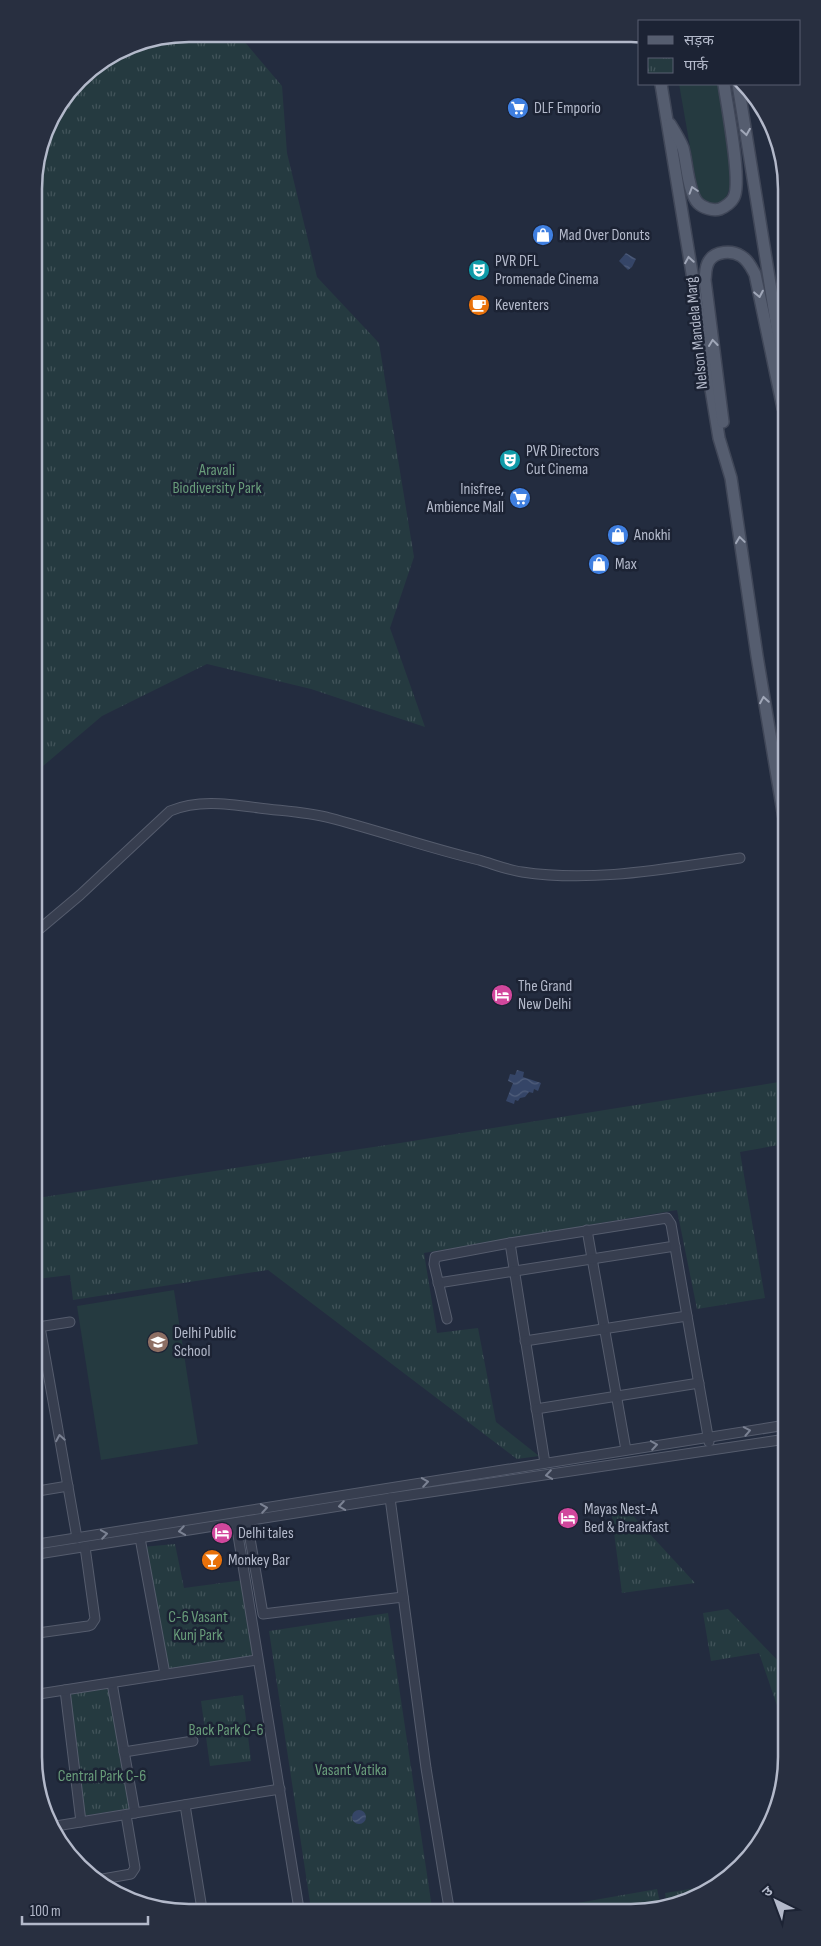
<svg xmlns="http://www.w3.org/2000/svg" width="821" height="1946" viewBox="0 0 821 1946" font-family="'Sofia Sans Condensed','Noto Sans Devanagari',sans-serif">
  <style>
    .green { fill: #253a40 }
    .park { fill: url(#park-tufts) }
    .water { fill: url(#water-waves) }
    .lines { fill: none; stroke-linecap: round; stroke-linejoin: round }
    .minor-casing { stroke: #555c6d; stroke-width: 11 }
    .major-casing { stroke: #404758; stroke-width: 14 }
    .minor { stroke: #373e4f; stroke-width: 9 }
    .major { stroke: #555d6f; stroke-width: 11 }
    .oneway { stroke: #a0a7b8 }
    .oneway2 { stroke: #7b8293 }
    .labels { text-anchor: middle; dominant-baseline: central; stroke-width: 5; stroke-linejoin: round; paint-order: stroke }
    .poi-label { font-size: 16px; fill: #b3b9ca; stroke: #1c2334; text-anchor: start }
    .street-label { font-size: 16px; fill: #b3b9ca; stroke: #1c2334 }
    .park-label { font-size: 16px; fill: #689c7a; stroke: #1c2334 }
    .rim { fill: none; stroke: #b3b9ca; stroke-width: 2.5 }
  </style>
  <defs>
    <pattern id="park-tufts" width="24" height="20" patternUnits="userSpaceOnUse" patternTransform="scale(1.25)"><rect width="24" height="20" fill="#253a40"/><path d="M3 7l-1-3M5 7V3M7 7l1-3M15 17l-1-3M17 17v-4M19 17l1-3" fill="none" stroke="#42545a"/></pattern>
    <pattern id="water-waves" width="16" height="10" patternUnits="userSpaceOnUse" patternTransform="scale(1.25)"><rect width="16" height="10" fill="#354567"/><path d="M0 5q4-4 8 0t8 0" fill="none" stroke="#505e7b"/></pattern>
  </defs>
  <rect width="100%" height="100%" fill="#232c3f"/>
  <g class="green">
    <path d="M679,84H719L731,178C730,200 716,215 698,193Z"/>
    <polygon points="174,1290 198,1444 101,1460 77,1306"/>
  </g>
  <g class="park">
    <polygon points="190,34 238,34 282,86 287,153 317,277 379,343 414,557 390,628 425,727 311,689 207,664 102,716 36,772 34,179 50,121 87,73 130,46"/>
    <polygon points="785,1081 785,1144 740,1152 765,1298 697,1309 677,1210 424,1253 437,1333 478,1328 496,1422 539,1456 517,1459 268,1270 73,1300 70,1275 37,1279 37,1198 400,1143"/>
    <polygon points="625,1507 695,1583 622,1593 611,1510"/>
    <polygon points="175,1544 184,1588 244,1580 256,1657 165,1674 142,1547"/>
    <polygon points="728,1609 787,1670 787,1728 785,1729 759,1653 711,1661 703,1613"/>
    <polygon points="388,1613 432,1908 311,1909 269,1631"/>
    <polygon points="112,1683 133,1808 82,1816 65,1690"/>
    <polygon points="243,1695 251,1761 210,1766 201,1701"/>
    <polygon points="720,1884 671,1907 667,1907 665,1893"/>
    <polygon points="657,1889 661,1907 549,1908"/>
  </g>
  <g class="water">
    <polygon points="626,253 636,259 632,267 628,270 619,261"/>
    <polygon points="517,1070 524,1072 523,1077 541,1083 538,1091 534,1089 533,1093 529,1092 525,1097 520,1098 518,1101 515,1100 514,1104 506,1101 513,1083 508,1081 510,1074 515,1075"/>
    <circle cx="359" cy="1817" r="7"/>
  </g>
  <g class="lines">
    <g class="minor-casing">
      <g id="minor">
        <path d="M36,932L80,895L170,811C198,799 229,804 259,808C282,811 307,812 330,818C380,831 429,848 479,860C493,864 508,870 522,872C595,883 668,868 740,858"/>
        <polyline points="587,1230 626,1450"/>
        <polyline points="510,1243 545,1463"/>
        <polyline points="438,1283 675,1246"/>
        <polyline points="447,1319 434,1264 435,1257 510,1243 667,1218 671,1224 709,1442"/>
        <polyline points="38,1327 70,1322"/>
        <polyline points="40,1327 77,1538"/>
        <polyline points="525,1341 687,1316"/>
        <polyline points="536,1409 699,1383"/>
        <polyline points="38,1491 68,1486"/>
        <polyline points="390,1498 426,1768 449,1908"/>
        <polyline points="247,1521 263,1614 403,1597"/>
        <polyline points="236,1523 299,1909"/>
        <polyline points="140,1538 165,1674"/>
        <polyline points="38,1544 786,1425"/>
        <polyline points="38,1554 390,1498 786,1439"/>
        <polyline points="38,1633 88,1626 91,1625 95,1619 85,1547"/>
        <polyline points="112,1683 135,1813"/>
        <polyline points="65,1690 81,1822"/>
        <polyline points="39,1694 257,1660"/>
        <polyline points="124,1752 193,1741"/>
        <polyline points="185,1805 202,1909"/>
        <polyline points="56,1826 280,1789"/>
        <polyline points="97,1880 131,1874 135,1868 126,1815"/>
      </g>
    </g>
    <g class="major-casing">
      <g id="major">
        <polyline points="661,84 719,438 731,478 757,656 784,818"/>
        <polyline points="738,84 783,365"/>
        <path d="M670,124C675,132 680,140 683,148C687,162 688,193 698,203C703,208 713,211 720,209C725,207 732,202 734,197C742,181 727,106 724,84"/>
        <path d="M723,422L705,280C706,273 705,267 709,261C715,251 732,250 741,256C748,260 751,267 755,274L783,408"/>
      </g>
    </g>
    <use href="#minor" class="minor"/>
    <use href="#major" class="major"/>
  </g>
  <defs><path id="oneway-chevron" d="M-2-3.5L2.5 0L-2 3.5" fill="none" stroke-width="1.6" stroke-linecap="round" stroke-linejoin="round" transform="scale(1.25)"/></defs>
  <g class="oneway">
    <use href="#oneway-chevron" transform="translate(746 132) rotate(81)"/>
    <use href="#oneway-chevron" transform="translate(693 190) rotate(-108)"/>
    <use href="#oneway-chevron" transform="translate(689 260) rotate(-99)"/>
    <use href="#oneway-chevron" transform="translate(759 294) rotate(79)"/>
    <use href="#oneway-chevron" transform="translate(713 343) rotate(-97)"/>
    <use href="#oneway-chevron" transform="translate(740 540) rotate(-98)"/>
    <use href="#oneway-chevron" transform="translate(764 700) rotate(-99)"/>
  </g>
  <g class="oneway2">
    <use href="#oneway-chevron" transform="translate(747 1431) rotate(-11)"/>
    <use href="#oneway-chevron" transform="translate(60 1438) rotate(-100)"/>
    <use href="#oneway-chevron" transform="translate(654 1445) rotate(-9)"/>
    <use href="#oneway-chevron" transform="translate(549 1475) rotate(172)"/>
    <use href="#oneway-chevron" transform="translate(425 1482) rotate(-9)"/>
    <use href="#oneway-chevron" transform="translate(342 1506) rotate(171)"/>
    <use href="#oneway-chevron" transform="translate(264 1508) rotate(-9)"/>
    <use href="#oneway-chevron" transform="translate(182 1531) rotate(171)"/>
    <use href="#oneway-chevron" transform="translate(104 1534) rotate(-9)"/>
  </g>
  <defs>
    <g id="supermarket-disc" transform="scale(1.125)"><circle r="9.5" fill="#3f7fe0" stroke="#1c2334"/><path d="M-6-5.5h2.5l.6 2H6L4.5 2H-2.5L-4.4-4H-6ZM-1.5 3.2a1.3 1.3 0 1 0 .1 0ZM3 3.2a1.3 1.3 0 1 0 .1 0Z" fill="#fff"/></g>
    <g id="shop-disc" transform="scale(1.125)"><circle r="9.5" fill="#3f7fe0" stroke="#1c2334"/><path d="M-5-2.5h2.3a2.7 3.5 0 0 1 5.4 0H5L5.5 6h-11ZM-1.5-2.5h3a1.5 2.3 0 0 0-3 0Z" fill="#fff"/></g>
    <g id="theatre-disc" transform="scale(1.125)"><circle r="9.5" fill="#0f9aa8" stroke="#1c2334"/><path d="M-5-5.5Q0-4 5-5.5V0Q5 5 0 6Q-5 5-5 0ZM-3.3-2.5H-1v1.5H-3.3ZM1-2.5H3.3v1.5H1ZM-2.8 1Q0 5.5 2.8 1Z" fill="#fff"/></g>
    <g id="cafe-disc" transform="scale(1.125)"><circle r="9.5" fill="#e8710a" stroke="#1c2334"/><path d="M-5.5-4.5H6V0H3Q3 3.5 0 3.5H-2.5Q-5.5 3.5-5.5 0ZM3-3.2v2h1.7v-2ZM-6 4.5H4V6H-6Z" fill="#fff"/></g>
    <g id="hotel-disc" transform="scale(1.125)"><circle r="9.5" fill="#d1479c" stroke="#1c2334"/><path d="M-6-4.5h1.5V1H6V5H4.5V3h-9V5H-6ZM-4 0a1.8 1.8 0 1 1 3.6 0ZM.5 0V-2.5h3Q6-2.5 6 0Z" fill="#fff"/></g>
    <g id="school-disc" transform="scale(1.125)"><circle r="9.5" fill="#8d6e63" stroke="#1c2334"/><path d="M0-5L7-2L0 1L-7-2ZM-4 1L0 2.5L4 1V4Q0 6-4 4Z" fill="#fff"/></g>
    <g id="bar-disc" transform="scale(1.125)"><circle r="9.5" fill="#e8710a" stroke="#1c2334"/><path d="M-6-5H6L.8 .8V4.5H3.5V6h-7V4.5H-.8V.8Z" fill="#fff"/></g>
  </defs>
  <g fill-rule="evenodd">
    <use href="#supermarket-disc" x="518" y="108"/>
    <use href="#shop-disc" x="543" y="235"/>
    <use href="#theatre-disc" x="479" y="270"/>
    <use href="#cafe-disc" x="479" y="305"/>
    <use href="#theatre-disc" x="510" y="460"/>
    <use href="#supermarket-disc" x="520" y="498"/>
    <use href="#shop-disc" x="618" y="535"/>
    <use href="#shop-disc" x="599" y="564"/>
    <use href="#hotel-disc" x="502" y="995"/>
    <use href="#school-disc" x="158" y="1342"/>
    <use href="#hotel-disc" x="568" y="1518"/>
    <use href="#hotel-disc" x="222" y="1533"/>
    <use href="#bar-disc" x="212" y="1560"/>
  </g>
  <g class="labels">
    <g class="poi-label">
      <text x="534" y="108">DLF Emporio</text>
      <text x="559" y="235">Mad Over Donuts</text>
      <text x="495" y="261">PVR DFL<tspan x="495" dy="18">Promenade Cinema</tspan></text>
      <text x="495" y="305">Keventers</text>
      <text x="526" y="451">PVR Directors<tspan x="526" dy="18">Cut Cinema</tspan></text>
      <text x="504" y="489" text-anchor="end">Inisfree,<tspan x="504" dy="18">Ambience Mall</tspan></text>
      <text x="634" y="535">Anokhi</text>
      <text x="615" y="564">Max</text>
      <text x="518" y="986">The Grand<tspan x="518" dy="18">New Delhi</tspan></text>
      <text x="174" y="1333">Delhi Public<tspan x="174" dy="18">School</tspan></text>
      <text x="584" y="1509">Mayas Nest-A<tspan x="584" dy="18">Bed &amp; Breakfast</tspan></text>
      <text x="238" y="1533">Delhi tales</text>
      <text x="228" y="1560">Monkey Bar</text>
    </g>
    <g class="street-label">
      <text transform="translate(697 333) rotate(-96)">Nelson Mandela Marg</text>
    </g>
    <g class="park-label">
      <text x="217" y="470">Aravali<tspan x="217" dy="18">Biodiversity Park</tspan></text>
      <text x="198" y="1617">C-6 Vasant<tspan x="198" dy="18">Kunj Park</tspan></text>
      <text x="226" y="1730">Back Park C-6</text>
      <text x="351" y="1770">Vasant Vatika</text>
      <text x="102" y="1776">Central Park C-6</text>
    </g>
  </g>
  <path d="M0 0H821V1946H0ZM189 42H631A147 147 0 0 1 778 189V1757A147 147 0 0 1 631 1904H189A147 147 0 0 1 42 1757V189A147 147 0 0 1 189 42Z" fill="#282f40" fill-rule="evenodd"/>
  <path class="rim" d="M189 42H631A147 147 0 0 1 778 189V1757A147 147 0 0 1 631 1904H189A147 147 0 0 1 42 1757V189A147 147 0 0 1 189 42Z"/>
  <rect x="638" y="20" width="162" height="65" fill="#1c2334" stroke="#585f70"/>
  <rect x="648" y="36" width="25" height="8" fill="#555d6f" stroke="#585f70"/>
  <text x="684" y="45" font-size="15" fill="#b3b9ca">सड़क</text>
  <rect x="648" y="58" width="25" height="15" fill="url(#park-tufts)" stroke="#585f70"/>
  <text x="684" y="70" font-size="15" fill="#b3b9ca">पार्क</text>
  <g transform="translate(776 1901) rotate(318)" stroke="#1c2334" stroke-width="4" paint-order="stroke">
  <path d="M0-4L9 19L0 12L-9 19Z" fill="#b3b9ca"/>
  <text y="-8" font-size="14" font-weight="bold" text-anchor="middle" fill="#b3b9ca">उ</text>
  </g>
  <path d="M22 1916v8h126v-8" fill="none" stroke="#b3b9ca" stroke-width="2.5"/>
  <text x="30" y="1916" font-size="15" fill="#b3b9ca" stroke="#1c2334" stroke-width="4" paint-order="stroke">100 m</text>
</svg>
